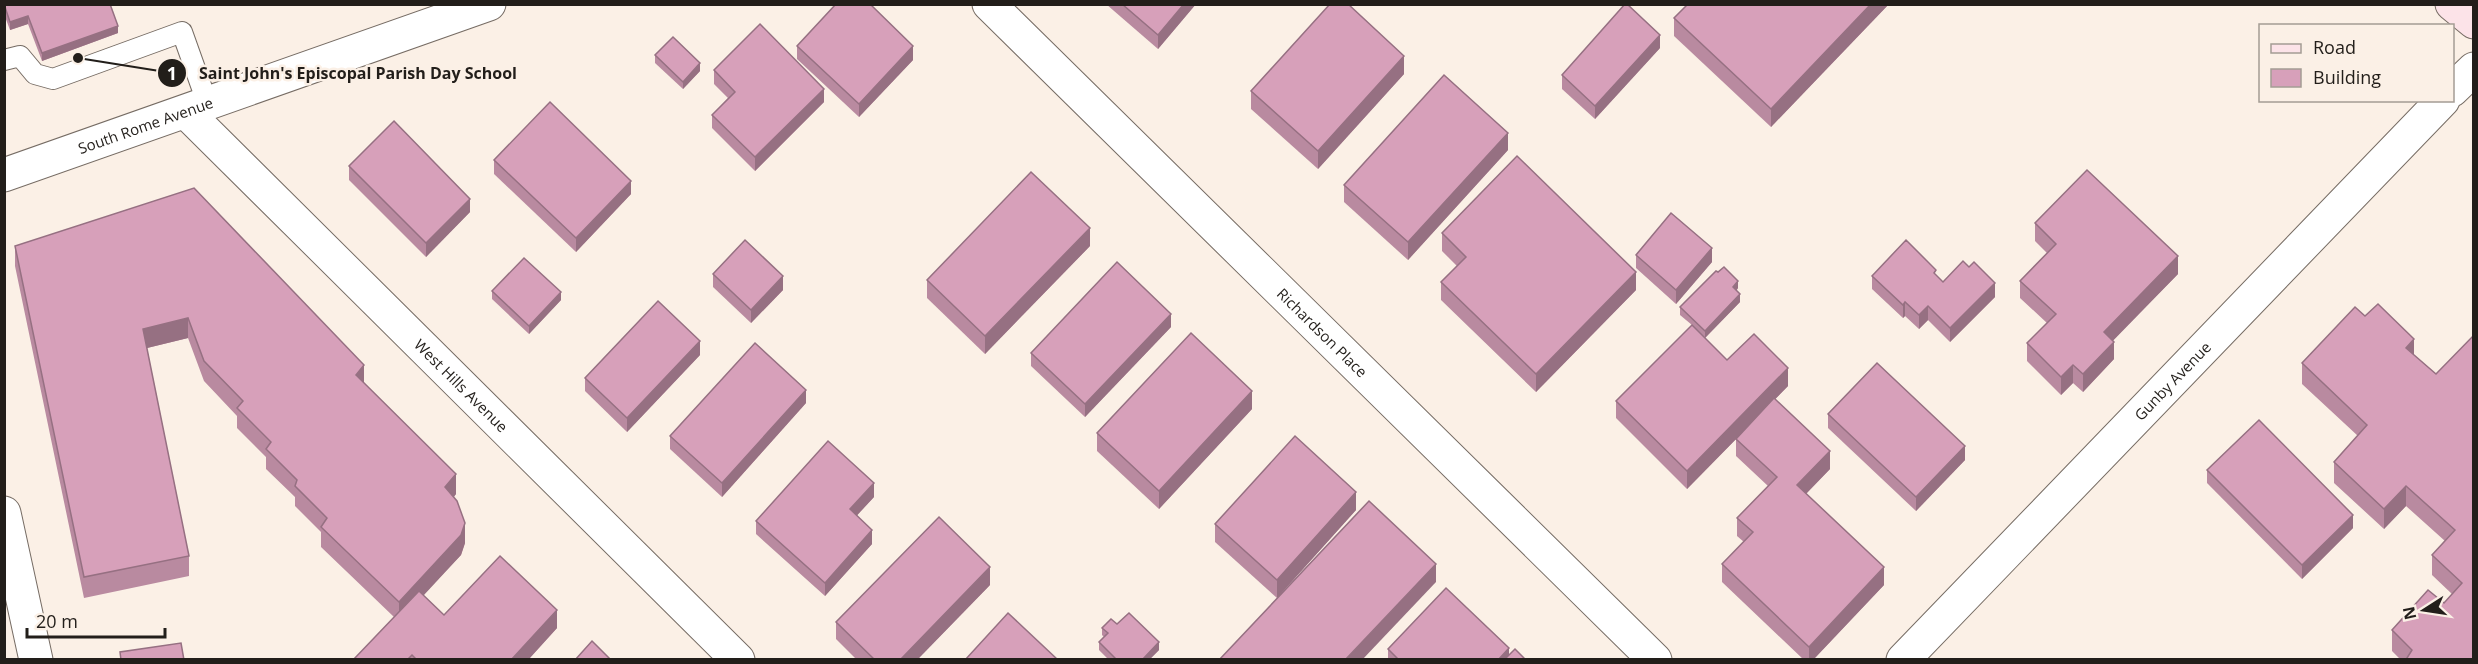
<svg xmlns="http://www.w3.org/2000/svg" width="2478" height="664" viewBox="0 0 2478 664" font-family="'Open Sans',sans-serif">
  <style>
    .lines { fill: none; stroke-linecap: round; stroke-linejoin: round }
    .service-casing { stroke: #766c64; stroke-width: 22 }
    .minor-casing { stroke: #766c64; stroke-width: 35 }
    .tertiary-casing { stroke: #766c64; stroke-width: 35 }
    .secondary-casing { stroke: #766c64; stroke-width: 35 }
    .service { stroke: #fff; stroke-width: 20 }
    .minor { stroke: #fff; stroke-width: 33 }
    .tertiary { stroke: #fff; stroke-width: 33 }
    .secondary { stroke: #fce3e8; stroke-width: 33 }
    .wall { fill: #b98aa0 }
    .shaded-wall { fill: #967082 }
    .building { fill: #d7a0ba; stroke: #967082; stroke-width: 1.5 }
    .labels { text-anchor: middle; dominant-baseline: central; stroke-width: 5; stroke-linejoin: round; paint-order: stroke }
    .street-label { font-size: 15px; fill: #221e1a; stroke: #fbf0e6 }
    .leader { fill: none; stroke: #221e1a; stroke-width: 2 }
    .callout-dot { fill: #221e1a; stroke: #fbf0e6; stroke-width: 2 }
    .mark-label { font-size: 18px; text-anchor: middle; font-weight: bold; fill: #fff }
    .callout-label { font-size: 16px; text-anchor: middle; font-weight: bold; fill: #221e1a; stroke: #fbf0e6; stroke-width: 5; stroke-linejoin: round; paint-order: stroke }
  </style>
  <rect width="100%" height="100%" fill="#fbf0e6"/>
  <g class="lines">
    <g class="service-casing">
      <polyline id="service" points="4,60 20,56 35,74 53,79 182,32 208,105"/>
    </g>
    <g class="minor-casing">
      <g id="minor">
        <path id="s1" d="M989,4L1655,660"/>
        <polyline points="2452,90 2474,69"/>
        <path id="s2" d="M186,112L738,660"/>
        <polyline points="4,513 36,660"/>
        <path id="s3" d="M1903,660L2443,100"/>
      </g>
    </g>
    <g class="tertiary-casing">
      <g id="tertiary">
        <path id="s4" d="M4,175L489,4"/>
      </g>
    </g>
    <g class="secondary-casing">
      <polyline id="secondary" points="2452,4 2474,22"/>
    </g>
    <use href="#service" class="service"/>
    <use href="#minor" class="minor"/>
    <use href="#tertiary" class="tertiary"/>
    <use href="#secondary" class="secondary"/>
  </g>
  <g class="wall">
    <polygon points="4,4 118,33 42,61 28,24 10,30 4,14"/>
    <polygon points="1106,4 1196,4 1158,49"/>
    <polygon points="1688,4 1889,4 1771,127 1674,36 1674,18"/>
    <polygon points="797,46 913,60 859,117 797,59"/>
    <polygon points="1660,48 1595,119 1562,89 1562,75"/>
    <polygon points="655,55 700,71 683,89 655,63"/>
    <polygon points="714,70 824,102 755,171 712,128 712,115 728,98 714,84"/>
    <polygon points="1404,74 1318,169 1251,109 1251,91"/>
    <polygon points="1508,150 1408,260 1344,202 1344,185"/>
    <polygon points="494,160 631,194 576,252 494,174"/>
    <polygon points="349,166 470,212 426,257 349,180"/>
    <polygon points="2035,223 2178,274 2113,340 2114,359 2083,392 2073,383 2061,395 2027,361 2027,343 2047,323 2020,298 2020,281 2047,253 2035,241"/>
    <polygon points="1442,233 1636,290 1536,392 1441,300 1441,282 1457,266 1442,251"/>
    <polygon points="15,246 364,383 456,494 454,497 465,543 461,555 423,595 444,615 557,628 528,660 353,660 394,617 321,547 321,532 295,506 295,497 266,469 266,457 237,428 237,416 204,381 188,338 147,348 189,556 189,576 84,598 15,266"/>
    <polygon points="1090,246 985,354 927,298 927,280"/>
    <polygon points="1636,255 1712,262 1676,304 1636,268"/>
    <polygon points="713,274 783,290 751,323 713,287"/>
    <polygon points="1872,276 1936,276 1943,282 1995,297 1950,342 1928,320 1919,329 1905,316 1903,318 1872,289"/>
    <polygon points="1738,288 1736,291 1740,302 1705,338 1727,360 1788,386 1775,399 1830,469 1806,494 1884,585 1813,660 1804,660 1722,582 1722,564 1744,542 1737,536 1737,518 1768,486 1736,456 1736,439 1741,434 1687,489 1616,418 1616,401 1692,325 1680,315 1680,307"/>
    <polygon points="492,291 561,300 529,334 492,299"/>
    <polygon points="2365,316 2414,355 2436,374 2474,660 2401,660 2392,651 2392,630 2444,603 2452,594 2432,575 2432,555 2445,541 2406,506 2384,529 2334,483 2334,462 2358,436 2302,384 2302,363"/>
    <polygon points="1171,327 1085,417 1031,366 1031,353"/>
    <polygon points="700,355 627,432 585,391 585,378"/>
    <polygon points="806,403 722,497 670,449 670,436"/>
    <polygon points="1252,409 1159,509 1097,451 1097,433"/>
    <polygon points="1828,414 1965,460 1916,511 1828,428"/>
    <polygon points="2207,470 2353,528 2302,579 2207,483"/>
    <polygon points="874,497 857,515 872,544 825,596 756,534 756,521"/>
    <polygon points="1356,510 1277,598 1215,542 1215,524"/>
    <polygon points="990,585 917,660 857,660 836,639 836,622"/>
    <polygon points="1117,624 1159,650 1149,660 1109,660 1099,650 1099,642 1104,637 1102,635 1102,628"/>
    <polygon points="1388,649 1509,655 1526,660 1388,660"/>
  </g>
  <g class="shaded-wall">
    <polygon points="1184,4 1196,4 1158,49 1158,35"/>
    <polygon points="1871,4 1889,4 1771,127 1771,109"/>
    <polygon points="28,16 28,24 10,30 10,22"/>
    <polygon points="118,26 118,33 42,61 42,53"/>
    <polygon points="1660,35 1660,48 1595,119 1595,106"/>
    <polygon points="913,46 913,60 859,117 859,104"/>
    <polygon points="1404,56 1404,74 1318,169 1318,151"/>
    <polygon points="700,63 700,71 683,89 683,82"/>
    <polygon points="824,89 824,102 755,171 755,157"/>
    <polygon points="1508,133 1508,150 1408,260 1408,242"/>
    <polygon points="631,181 631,194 576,252 576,238"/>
    <polygon points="470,199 470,212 426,257 426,243"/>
    <polygon points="1090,228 1090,246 985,354 985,336"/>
    <polygon points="1712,248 1712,262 1676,304 1676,290"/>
    <polygon points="2178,256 2178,274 2104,350 2104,332"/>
    <polygon points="1636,272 1636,290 1536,392 1536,374"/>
    <polygon points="783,276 783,290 751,323 751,310"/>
    <polygon points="1738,281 1738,288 1733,295 1733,287"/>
    <polygon points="1995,283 1995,297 1950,342 1950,328"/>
    <polygon points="561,292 561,300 529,334 529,326"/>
    <polygon points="1740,294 1740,302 1705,338 1705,331"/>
    <polygon points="1905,302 1905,316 1903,318 1903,305"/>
    <polygon points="1928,306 1928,320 1919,329 1919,315"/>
    <polygon points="1171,314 1171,327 1085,417 1085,404"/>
    <polygon points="188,318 188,338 143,349 143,329"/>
    <polygon points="2414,339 2414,359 2406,348"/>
    <polygon points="700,341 700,355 627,432 627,418"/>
    <polygon points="2114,342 2114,359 2083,392 2083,374"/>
    <polygon points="364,365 364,386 356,375"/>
    <polygon points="2073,365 2073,383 2061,395 2061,377"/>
    <polygon points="1788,368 1788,386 1687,489 1687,471"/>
    <polygon points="806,390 806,403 722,497 722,483"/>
    <polygon points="1252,391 1252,409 1159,509 1159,491"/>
    <polygon points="1965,446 1965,460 1916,511 1916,497"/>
    <polygon points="1830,451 1830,469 1797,503 1797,485"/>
    <polygon points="456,474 456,494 445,507 445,487"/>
    <polygon points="874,483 874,497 850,523 850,509"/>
    <polygon points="2406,486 2406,506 2384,529 2384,509"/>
    <polygon points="1356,492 1356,510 1277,598 1277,580"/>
    <polygon points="2353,515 2353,528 2302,579 2302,565"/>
    <polygon points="465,523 465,543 461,555 399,622 399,602"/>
    <polygon points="872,530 872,544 825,596 825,583"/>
    <polygon points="1436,564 1436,582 1362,660 1345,660"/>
    <polygon points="990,567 990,585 917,660 900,660"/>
    <polygon points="1884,567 1884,585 1813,660 1809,660 1809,647"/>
    <polygon points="557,610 557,628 528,660 511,660"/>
    <polygon points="1159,642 1159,650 1149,660 1142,660"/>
    <polygon points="1509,648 1509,660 1498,660"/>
  </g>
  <g class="building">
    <polygon points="4,4 110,4 118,26 42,53 28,16 10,22"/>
    <polygon points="836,4 870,4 913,46 859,104 797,46"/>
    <polygon points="1122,4 1184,4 1158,35"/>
    <polygon points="1330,4 1348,4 1404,56 1318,151 1251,91"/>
    <polygon points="1625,4 1627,4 1660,35 1595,106 1562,75"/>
    <polygon points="1688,4 1871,4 1771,109 1674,18"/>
    <polygon points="760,24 824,89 755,157 712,115 735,92 714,70"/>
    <polygon points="673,37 700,63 683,82 655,55"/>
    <polygon points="1444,75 1508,133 1408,242 1344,185"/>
    <polygon points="550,102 631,181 576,238 494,160"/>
    <polygon points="394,121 470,199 426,243 349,166"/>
    <polygon points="1517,156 1636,272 1536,374 1441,282 1466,257 1442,233"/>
    <polygon points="2087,170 2178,256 2104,332 2114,342 2083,374 2073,365 2061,377 2027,343 2056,314 2020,281 2056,244 2035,223"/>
    <polygon points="1031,172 1090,228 985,336 927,280"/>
    <polygon points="194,188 364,365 356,375 456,474 445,487 457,501 465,523 461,535 399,602 321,527 327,518 295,486 297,480 266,449 271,442 237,408 243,401 204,361 188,318 143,329 189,556 84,577 15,246"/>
    <polygon points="1671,213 1712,248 1676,290 1636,255"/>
    <polygon points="745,240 783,276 751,310 713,274"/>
    <polygon points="1906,240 1936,270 1934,273 1943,282 1963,261 1969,267 1974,262 1995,283 1950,328 1928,306 1919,315 1905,302 1903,305 1872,276"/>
    <polygon points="524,258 561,292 529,326 492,291"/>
    <polygon points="1117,262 1171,314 1085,404 1031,353"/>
    <polygon points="1724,267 1738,281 1733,287 1740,294 1705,331 1680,307 1716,271 1718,272"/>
    <polygon points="658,301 700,341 627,418 585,378"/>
    <polygon points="2378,304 2414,339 2406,348 2436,374 2474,335 2474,660 2409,660 2407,658 2412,650 2392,630 2428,590 2444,603 2462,583 2432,555 2455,530 2406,486 2384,509 2334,462 2367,425 2302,363 2355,307 2365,316"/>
    <polygon points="1692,325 1727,360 1754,334 1788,368 1687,471 1616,401"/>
    <polygon points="1191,333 1252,391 1159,491 1097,433"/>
    <polygon points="755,343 806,390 722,483 670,436"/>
    <polygon points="1877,363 1965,446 1916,497 1828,414"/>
    <polygon points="1774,398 1830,451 1797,485 1884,567 1809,647 1722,564 1753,532 1737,518 1777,477 1736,439"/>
    <polygon points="2259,420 2353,515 2302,565 2207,470"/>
    <polygon points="1295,436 1356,492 1277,580 1215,524"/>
    <polygon points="828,441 874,483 850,509 872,530 825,583 756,521"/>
    <polygon points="1369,501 1436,564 1345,660 1219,660"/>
    <polygon points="939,517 990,567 900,660 875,660 836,622"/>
    <polygon points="500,556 557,610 511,660 417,660 412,655 407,660 353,660 419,591 444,615"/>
    <polygon points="1446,588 1509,648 1498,660 1399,660 1388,649"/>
    <polygon points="1008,613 1058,660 965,660"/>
    <polygon points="1129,613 1159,642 1142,660 1117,660 1099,642 1108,633 1102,628 1111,619 1117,624"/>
    <polygon points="592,641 611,660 575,660"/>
    <polygon points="181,643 184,660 121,660 120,652"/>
    <polygon points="1515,649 1526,660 1504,660"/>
  </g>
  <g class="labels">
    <g class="street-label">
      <text stroke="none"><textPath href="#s4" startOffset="150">South Rome Avenue</textPath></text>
      <text stroke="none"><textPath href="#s1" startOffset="468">Richardson Place</textPath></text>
      <text stroke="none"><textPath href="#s3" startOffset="388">Gunby Avenue</textPath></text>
      <text stroke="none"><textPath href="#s2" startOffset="388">West Hills Avenue</textPath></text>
    </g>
  </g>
  <path class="leader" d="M78 58L172 73"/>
  <g class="callout-dot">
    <circle cx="78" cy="58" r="6"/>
    <circle cx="172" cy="73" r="15"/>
  </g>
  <g class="mark-label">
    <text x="172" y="80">1</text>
  </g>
  <g class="callout-label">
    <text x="358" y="79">Saint John's Episcopal Parish Day School</text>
  </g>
  <rect width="2478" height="664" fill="none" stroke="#221e1a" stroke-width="12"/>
  <rect x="2259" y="24" width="195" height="78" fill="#fbf0e6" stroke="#a49c94" stroke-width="1.5"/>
  <rect x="2271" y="44" width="30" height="9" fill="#fce3e8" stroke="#a49c94" stroke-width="1.5"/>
  <text x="2313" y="54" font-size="18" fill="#221e1a">Road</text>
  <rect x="2271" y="69" width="30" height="18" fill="#d7a0ba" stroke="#a49c94" stroke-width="1.5"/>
  <text x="2313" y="84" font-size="18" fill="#221e1a">Building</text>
  <g transform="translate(2424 610) rotate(258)" stroke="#fbf0e6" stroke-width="4.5" paint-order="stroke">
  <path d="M0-4.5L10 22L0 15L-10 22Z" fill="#221e1a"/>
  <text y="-9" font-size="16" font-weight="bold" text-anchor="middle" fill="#221e1a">N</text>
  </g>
  <path d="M27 628v9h138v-9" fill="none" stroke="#221e1a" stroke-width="3"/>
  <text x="36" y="628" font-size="18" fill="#221e1a" stroke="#fbf0e6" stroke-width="4.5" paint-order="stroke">20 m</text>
</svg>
